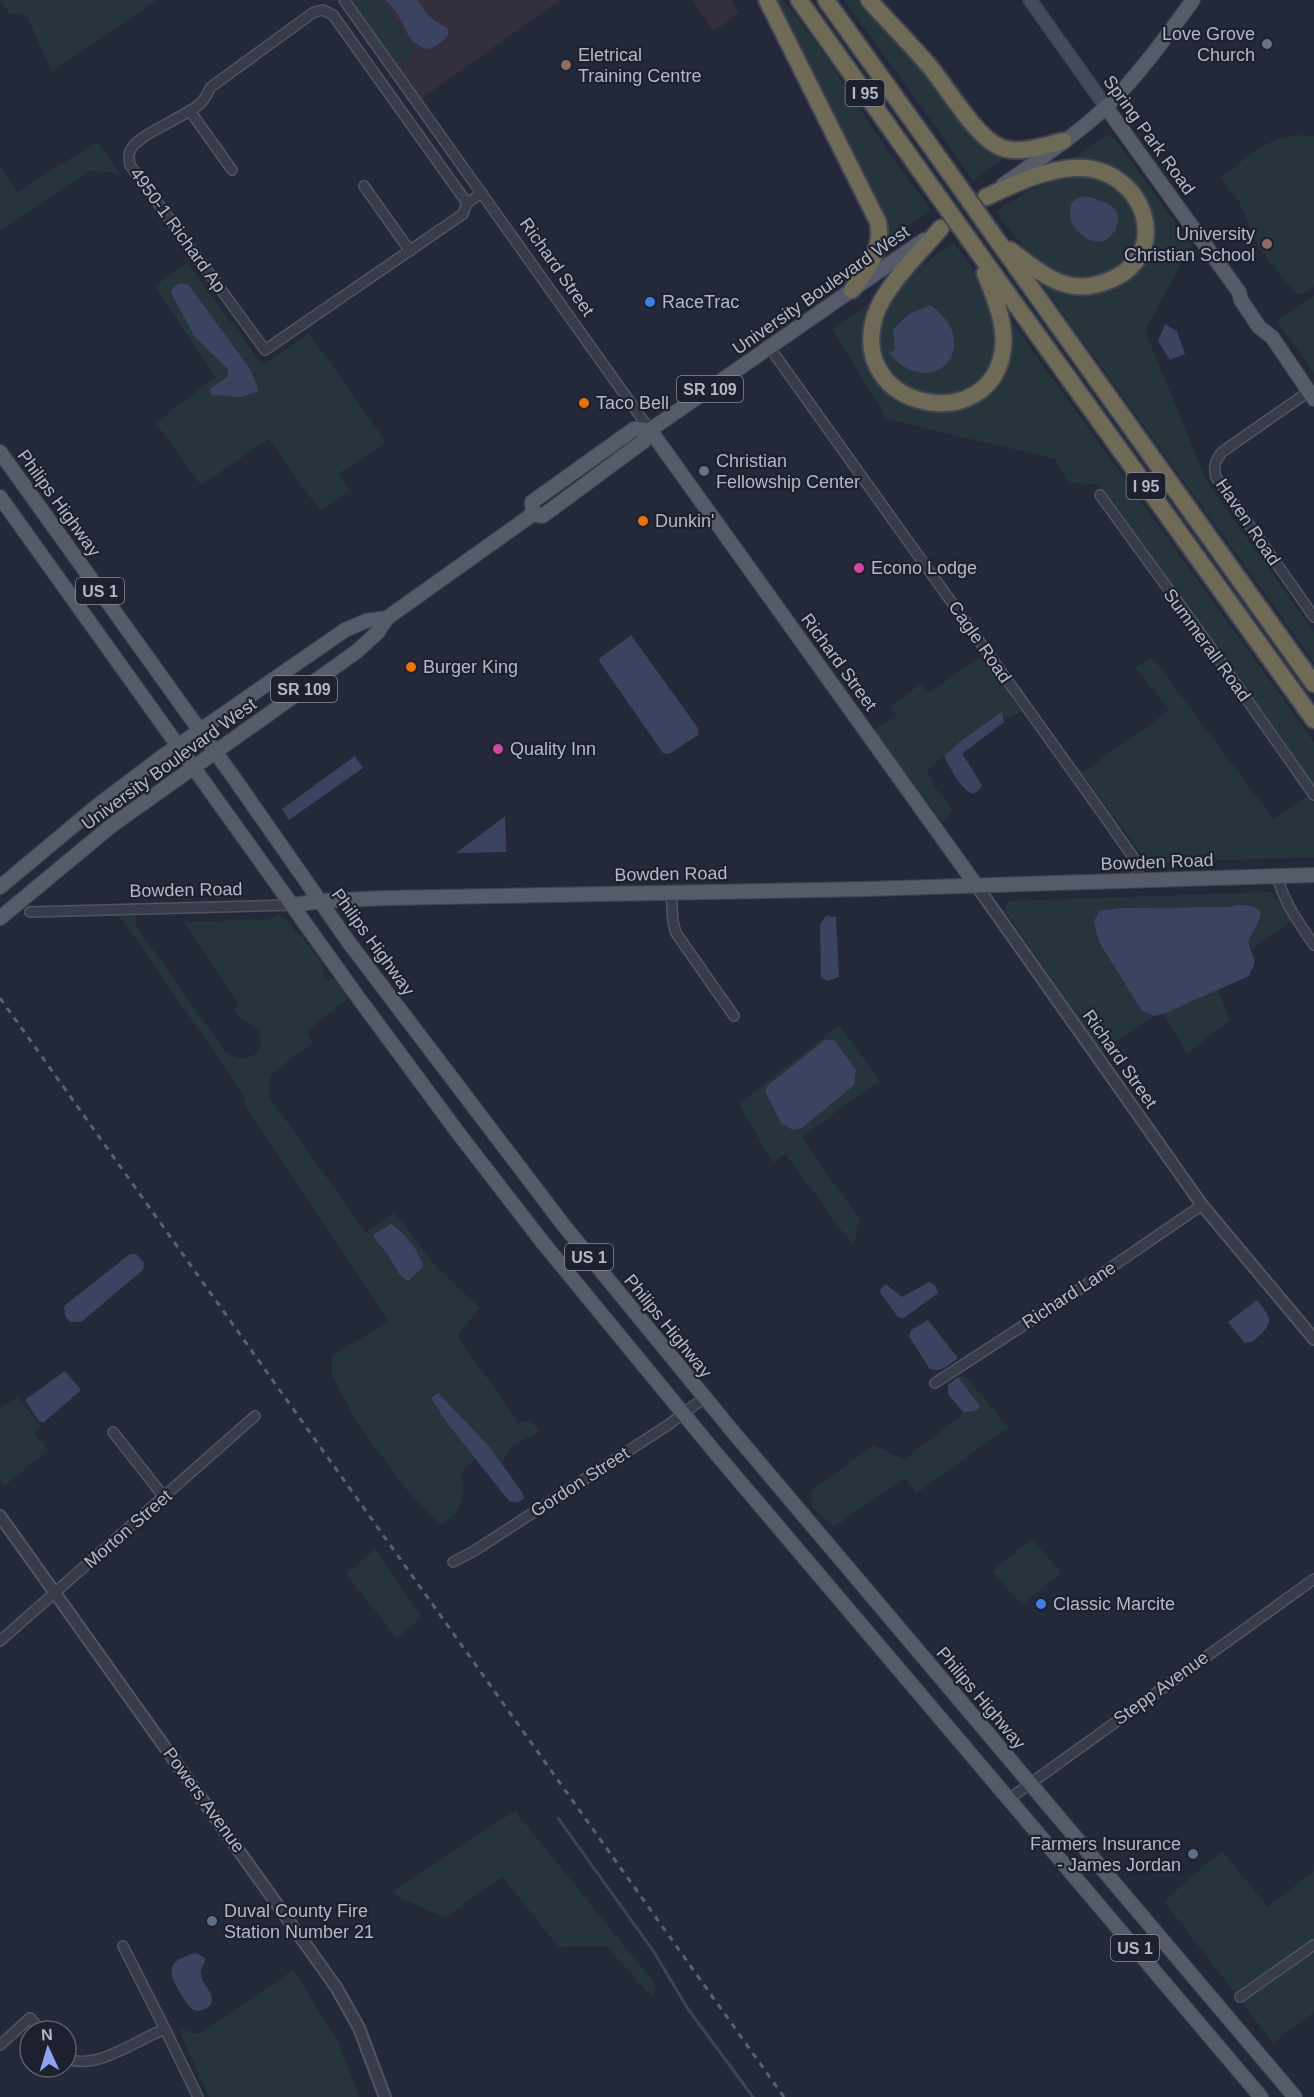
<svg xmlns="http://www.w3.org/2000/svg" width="1314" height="2097" viewBox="0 0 1314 2097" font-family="Arial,sans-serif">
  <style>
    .medical { fill: #332f3c }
    .green { fill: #26353b; fill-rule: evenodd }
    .water { fill: #3a4461 }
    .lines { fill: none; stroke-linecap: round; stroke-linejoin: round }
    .stream { stroke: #3a4461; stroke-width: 3 }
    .minor-casing { stroke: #505462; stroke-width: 12 }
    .tertiary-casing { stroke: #505462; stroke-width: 14 }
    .secondary-casing { stroke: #414553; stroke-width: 15 }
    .primary-casing { stroke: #414553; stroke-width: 16 }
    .motorway-casing { stroke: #404452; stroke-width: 20 }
    .minor { stroke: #383c4a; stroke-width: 9 }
    .tertiary { stroke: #383c4a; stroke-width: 10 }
    .secondary { stroke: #464a5d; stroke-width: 12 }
    .primary { stroke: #565b6a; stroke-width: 14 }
    .motorway { stroke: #6f6a55; stroke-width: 16 }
    .rail { stroke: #5a5f71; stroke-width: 3; stroke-dasharray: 6 6; stroke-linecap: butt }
    .motorway-bridge-casing { stroke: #404452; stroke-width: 20; stroke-linecap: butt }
    .motorway-bridge { stroke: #6f6a55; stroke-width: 16 }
    .worship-dot { fill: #6b7280; stroke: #1d212f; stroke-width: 2 }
    .education-dot { fill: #8d6e63; stroke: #1d212f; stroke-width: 2 }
    .shop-dot { fill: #3f7fe0; stroke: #1d212f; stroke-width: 2 }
    .food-dot { fill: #e8710a; stroke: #1d212f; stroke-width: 2 }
    .hotel-dot { fill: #d1479c; stroke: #1d212f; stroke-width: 2 }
    .service-dot { fill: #5c6f8a; stroke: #1d212f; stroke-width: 2 }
    .labels { text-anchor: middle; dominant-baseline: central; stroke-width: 4.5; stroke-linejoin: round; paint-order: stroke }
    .shield { fill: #1d212f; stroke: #868a99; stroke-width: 1.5 }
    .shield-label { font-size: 16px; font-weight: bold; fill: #b3b7c6 }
    .poi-label { font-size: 18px; fill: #b3b7c6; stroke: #1d212f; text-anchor: start }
    .street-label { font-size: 18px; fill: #b3b7c6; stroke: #1d212f }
  </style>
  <rect width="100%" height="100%" fill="#24293a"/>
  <g class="medical">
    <polygon points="350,0 560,0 421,99"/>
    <polygon points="692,0 731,0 739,13 714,31"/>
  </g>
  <g class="green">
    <polygon points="0,0 156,0 52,72 27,16 10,14"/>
    <polygon points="350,0 376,0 385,6 414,48 408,63 394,61"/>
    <polygon points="771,0 783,0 818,45 887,150 931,210 886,242"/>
    <polygon points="844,0 864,0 1002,152 1002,159 973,181 939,131"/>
    <polygon points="1109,135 1114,138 1191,245 1145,331 1207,482 1314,632 1314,662 1039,280 1074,290 1140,265 1144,200 1076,161 1075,157 1104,136"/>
    <path d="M1296,135L1314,136V287L1303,294L1295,293L1259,248L1239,202L1221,177C1245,160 1266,138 1296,135Z"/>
    <polygon points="97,142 120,173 90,171 0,231 0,166 17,192"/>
    <path d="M1074,175L1102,176L1131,198L1140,235L1128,261L1102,278L1079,280L1058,274L1027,252L996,212C1024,192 1040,183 1074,175ZM1086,196L1117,222L1113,233L1070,218L1069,210Z"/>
    <path d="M954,243L985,287L998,331L991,367L972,388L936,399L896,381L881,357L878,330L888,304L906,280L921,266ZM926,308L955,353L943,367L889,353L896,350L893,329L909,314Z"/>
    <path d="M187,263L263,366L309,333L386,442L339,473L350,490L320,511L269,439L201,485L156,423L215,377L155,286ZM189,285L250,369L259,391L210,389L228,376L227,369Z"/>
    <polygon points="1314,296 1314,373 1277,321"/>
    <polygon points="878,297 866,343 918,407 944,411 973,400 992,385 1009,318 1314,742 1314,790 1096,484 1068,483 1055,459 887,419 832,329"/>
    <polygon points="983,655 1022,712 1005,718 1002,713 961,741 927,770 934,786 953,810 943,822 873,731 896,715 890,706 921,684 929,693"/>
    <polygon points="1152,657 1274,820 1309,795 1314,803 1314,857 1148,863 1082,773 1170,710 1135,668"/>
    <polygon points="1271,892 1292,920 1251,949 1248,942 1252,931 1236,905 1231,907 1121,908 1142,1011 1154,1016 1101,1051 1006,912 1006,906 1009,901"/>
    <path d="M135,914L137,927L224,1050C243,1069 269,1053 259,1032C253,1022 240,1019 233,1010L239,1005L184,922L273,919L278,915L286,919L295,933L300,934L323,965V975L327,981L336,980L348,998L307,1031L312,1043L270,1075V1098L366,1233L394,1212L438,1269L480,1308L457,1336L519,1423L531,1420L539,1432L512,1445L502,1464L488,1445L437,1393L447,1423L475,1459L462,1471C463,1499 466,1510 440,1525L406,1489L357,1423L332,1375V1356L389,1321L245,1105L244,1095L119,915ZM402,1230L411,1246L422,1258L399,1274L388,1255L374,1239Z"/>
    <polygon points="1218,990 1230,1020 1187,1053 1163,1014"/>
    <polygon points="840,1025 879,1081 801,1137 860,1220 853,1246 785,1153 773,1163 739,1104"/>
    <polygon points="958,1377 966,1377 1008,1427 917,1493 904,1478 834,1527 812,1506 811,1491 874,1445 904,1460 964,1413 969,1413 980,1406"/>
    <polygon points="17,1397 41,1427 34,1433 48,1450 3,1487 0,1477 0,1408"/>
    <polygon points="1032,1539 1061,1573 1022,1605 992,1571"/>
    <polygon points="375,1549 422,1617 397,1638 346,1574"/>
    <polygon points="515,1811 655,1984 654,1999 606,1946 559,1947 502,1876 445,1918 391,1893"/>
    <polygon points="1222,1851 1268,1907 1314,1871 1314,2012 1273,2043 1164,1901"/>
    <polygon points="293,1970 338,2041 359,2097 209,2097 179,2029 198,2034"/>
  </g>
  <g class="water">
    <path d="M385,0H418L428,16L448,29C450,40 438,44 430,49C409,46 408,32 398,15C395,10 390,5 385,0Z"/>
    <path d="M1086,196C1101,202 1126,204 1116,228C1113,234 1109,239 1103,241C1079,248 1051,201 1086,196Z"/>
    <polygon points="181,283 189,285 250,369 259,391 242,397 211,395 210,389 228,376 227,368 195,337 171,293 173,287"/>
    <path d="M930,305C988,346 931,404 889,353L895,350L893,329L909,314Z"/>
    <polygon points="1165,324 1177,331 1185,354 1170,360 1158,341"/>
    <polygon points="631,635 698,728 698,735 669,754 663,753 599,661 600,658"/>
    <path d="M1002,712L1004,722L963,753V755L982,785L980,789L973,794C959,788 951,769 944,756L961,741Z"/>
    <polygon points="355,756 363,768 289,820 282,809"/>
    <polygon points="505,817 506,852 456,853 504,817"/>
    <path d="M1236,905C1276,906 1257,919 1248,942L1255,962L1249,976L1163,1014L1154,1016L1142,1011L1099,942L1094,921L1099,911L1121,908L1231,907Z"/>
    <polygon points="826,916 836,917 839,977 827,981 821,977 820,924"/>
    <polygon points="825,1040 834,1040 856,1070 854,1085 802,1128 793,1130 781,1123 765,1091 767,1086"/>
    <path d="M391,1224C402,1230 422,1254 423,1267L408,1281L399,1274L388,1255L374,1238V1234Z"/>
    <polygon points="130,1254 136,1254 144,1263 143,1270 81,1322 70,1322 65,1316 64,1306"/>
    <polygon points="929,1282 935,1285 938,1293 904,1318 898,1317 879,1291 885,1284 887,1285 902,1297"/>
    <path d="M1257,1300C1269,1315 1276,1322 1258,1337C1253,1341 1252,1342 1245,1343L1228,1322Z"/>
    <path d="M928,1320L957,1357V1359C948,1365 940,1374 929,1368L909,1336L911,1330Z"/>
    <polygon points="65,1371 81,1390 43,1423 38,1420 25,1400"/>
    <polygon points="958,1377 980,1406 977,1410 964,1413 948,1394 948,1385"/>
    <path d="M438,1393L488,1445L522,1492L524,1498C519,1503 516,1503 509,1501L447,1423L431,1398Z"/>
    <path d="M196,1953L205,1958C206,1964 199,1968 201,1975C202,1985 216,1993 211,2004C208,2009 200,2012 194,2010C189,2008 185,2001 182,1996C168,1973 164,1961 196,1953Z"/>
  </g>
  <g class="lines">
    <polyline class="stream" points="558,1818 654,1952 688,2009 753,2097"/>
    <g class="minor-casing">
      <g id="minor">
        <polyline points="344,0 650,430"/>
        <polyline points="190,111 232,170"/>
        <polyline points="364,186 410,251"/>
        <path d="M467,203L333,15L323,10L314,12L211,87C208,92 205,99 201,103C186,117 137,134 130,151C128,155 129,160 130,165L265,350L463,214L467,203L482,193"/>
        <polyline points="770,348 1105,817 1133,857 1140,880"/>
        <path d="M1308,392L1222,452C1215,460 1213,467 1216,477L1314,617"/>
        <polyline points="1100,495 1196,627 1314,795"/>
        <path d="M1277,876C1284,903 1299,923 1314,945"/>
        <polyline points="671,892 673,922 676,933 734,1016"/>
        <polyline points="30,912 293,905"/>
        <polyline points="935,1383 1084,1286 1202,1205"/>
        <polyline points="113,1432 164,1497"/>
        <polyline points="453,1562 474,1551 668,1425 704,1398"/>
        <polyline points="0,1641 255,1416"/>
        <polyline points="1009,1799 1314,1579"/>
        <polyline points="123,1946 165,2029"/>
        <polyline points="1240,1997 1314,1945"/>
        <polyline points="0,2045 30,2018 41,2031"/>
        <path d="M66,2058C95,2072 138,2039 165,2029L198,2097"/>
      </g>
    </g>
    <g class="tertiary-casing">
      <g id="tertiary">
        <polyline points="976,885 1202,1205 1314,1339"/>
        <polyline points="0,1516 336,1987 359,2028 385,2097"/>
      </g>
    </g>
    <g class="secondary-casing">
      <polyline id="secondary" points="1030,0 1106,107"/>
    </g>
    <g class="primary-casing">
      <g id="primary">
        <polyline points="1106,107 1239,292 1241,300 1259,327 1272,337 1314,399"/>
        <path d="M1003,185C1038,160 1075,136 1106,107C1139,75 1166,37 1193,0"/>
        <polyline points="650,430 976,885"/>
        <polyline points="0,452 234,778 350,944 565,1227 734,1433 1295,2097"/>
        <polyline points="0,497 357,996 459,1134 544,1244 714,1451 1261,2097"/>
        <polyline points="533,514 532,502 634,429 650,430"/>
        <polyline points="0,887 97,806 163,756 345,630 366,621 387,618"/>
        <polyline points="293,905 321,901 386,898 867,889 1314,875"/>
        <polyline points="0,918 111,826 356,652 378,632 387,618 533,514 542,516 552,509 644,441 650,430 924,240"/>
      </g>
    </g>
    <g class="motorway-casing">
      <g id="motorway">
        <path d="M767,0L878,222C884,248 867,270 852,290"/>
        <polyline points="799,0 931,186"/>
        <polyline points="826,0 949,172"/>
        <path d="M869,0C889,23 911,44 931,68C948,89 976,137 1000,147C1018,155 1044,146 1063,141"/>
        <path d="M986,197C1013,185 1043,170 1073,168C1144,163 1178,257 1105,282C1094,286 1081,288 1069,285C1048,281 1028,263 1010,250"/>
        <path d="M941,228C921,251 884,287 875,316C846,411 993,438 1003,348C1006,323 994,296 985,273"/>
        <polyline points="997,240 1314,684"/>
        <polyline points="978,252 1314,720"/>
      </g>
    </g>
    <use href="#minor" class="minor"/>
    <use href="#tertiary" class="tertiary"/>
    <use href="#secondary" class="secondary"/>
    <use href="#primary" class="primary"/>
    <use href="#motorway" class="motorway"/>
    <polyline class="rail" points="0,998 784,2097"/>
    <g class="motorway-bridge-casing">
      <g id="motorway-bridge">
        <polyline points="949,172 997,240"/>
        <polyline points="931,186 978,252"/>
      </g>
    </g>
    <use href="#motorway-bridge" class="motorway-bridge"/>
  </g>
  <g class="worship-dot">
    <circle cx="1267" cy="44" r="6"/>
    <circle cx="704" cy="471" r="6"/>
  </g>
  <g class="education-dot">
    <circle cx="566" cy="65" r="6"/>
    <circle cx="1267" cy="244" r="6"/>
  </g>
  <g class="shop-dot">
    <circle cx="650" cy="302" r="6"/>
    <circle cx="1041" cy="1604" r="6"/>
  </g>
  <g class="food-dot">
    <circle cx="584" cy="403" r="6"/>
    <circle cx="643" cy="521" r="6"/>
    <circle cx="411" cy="667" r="6"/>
  </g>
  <g class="hotel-dot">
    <circle cx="859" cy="568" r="6"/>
    <circle cx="498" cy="749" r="6"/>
  </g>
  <g class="service-dot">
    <circle cx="1193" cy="1854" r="6"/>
    <circle cx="212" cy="1921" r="6"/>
  </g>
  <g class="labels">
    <g class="shield">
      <rect x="845.5" y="80" width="39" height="26" rx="4.5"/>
      <rect x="677" y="376" width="66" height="26" rx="4.5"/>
      <rect x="1126.5" y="473" width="39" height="26" rx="4.5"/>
      <rect x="76" y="578" width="48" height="26" rx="4.5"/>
      <rect x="271" y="676" width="66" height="26" rx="4.5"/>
      <rect x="565" y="1244" width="48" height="26" rx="4.5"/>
      <rect x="1111" y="1935" width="48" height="26" rx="4.5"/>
    </g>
    <g class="shield-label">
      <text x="865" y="93">I 95</text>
      <text x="710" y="389">SR 109</text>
      <text x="1146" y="486">I 95</text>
      <text x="100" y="591">US 1</text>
      <text x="304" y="689">SR 109</text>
      <text x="589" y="1257">US 1</text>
      <text x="1135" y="1948">US 1</text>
    </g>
    <g class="poi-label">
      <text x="1255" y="34" text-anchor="end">Love Grove<tspan x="1255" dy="21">Church</tspan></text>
      <text x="578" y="55">Eletrical<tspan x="578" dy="21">Training Centre</tspan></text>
      <text x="1255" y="234" text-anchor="end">University<tspan x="1255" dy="21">Christian School</tspan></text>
      <text x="662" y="302">RaceTrac</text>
      <text x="596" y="403">Taco Bell</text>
      <text x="716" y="461">Christian<tspan x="716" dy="21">Fellowship Center</tspan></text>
      <text x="655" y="521">Dunkin'</text>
      <text x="871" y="568">Econo Lodge</text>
      <text x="423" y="667">Burger King</text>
      <text x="510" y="749">Quality Inn</text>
      <text x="1053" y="1604">Classic Marcite</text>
      <text x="1181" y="1844" text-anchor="end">Farmers Insurance<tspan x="1181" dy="21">- James Jordan</tspan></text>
      <text x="224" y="1911">Duval County Fire<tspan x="224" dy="21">Station Number 21</tspan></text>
    </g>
    <g class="street-label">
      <text transform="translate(1149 135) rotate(54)">Spring Park Road</text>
      <text transform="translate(178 230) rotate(54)">4950-1 Richard Ap</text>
      <text transform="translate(557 267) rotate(55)">Richard Street</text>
      <text transform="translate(821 290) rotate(-35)">University Boulevard West</text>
      <text transform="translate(59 503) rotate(54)">Philips Highway</text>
      <text transform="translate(1248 522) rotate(56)">Haven Road</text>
      <text transform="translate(980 642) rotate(55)">Cagle Road</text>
      <text transform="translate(1207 645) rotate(54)">Summerall Road</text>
      <text transform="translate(839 662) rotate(54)">Richard Street</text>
      <text transform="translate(169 764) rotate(-36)">University Boulevard West</text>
      <text transform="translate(1157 862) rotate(-2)">Bowden Road</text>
      <text transform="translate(671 874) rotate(-1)">Bowden Road</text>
      <text transform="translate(186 890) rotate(-1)">Bowden Road</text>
      <text transform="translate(373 942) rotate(54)">Philips Highway</text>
      <text transform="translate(1120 1059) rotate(55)">Richard Street</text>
      <text transform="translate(1069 1295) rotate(-33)">Richard Lane</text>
      <text transform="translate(668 1326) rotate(51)">Philips Highway</text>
      <text transform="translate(580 1482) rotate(-33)">Gordon Street</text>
      <text transform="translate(128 1529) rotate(-41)">Morton Street</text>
      <text transform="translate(1161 1688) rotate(-36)">Stepp Avenue</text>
      <text transform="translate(981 1698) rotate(50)">Philips Highway</text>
      <text transform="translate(204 1800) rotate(54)">Powers Avenue</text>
    </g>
  </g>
  <g transform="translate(48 2049) rotate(356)"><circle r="28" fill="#1d212f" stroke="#595d6b" stroke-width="1.5"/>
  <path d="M0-4.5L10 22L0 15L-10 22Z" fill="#8da2f0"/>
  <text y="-9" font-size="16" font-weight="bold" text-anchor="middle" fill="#b3b7c6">N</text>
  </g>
</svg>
